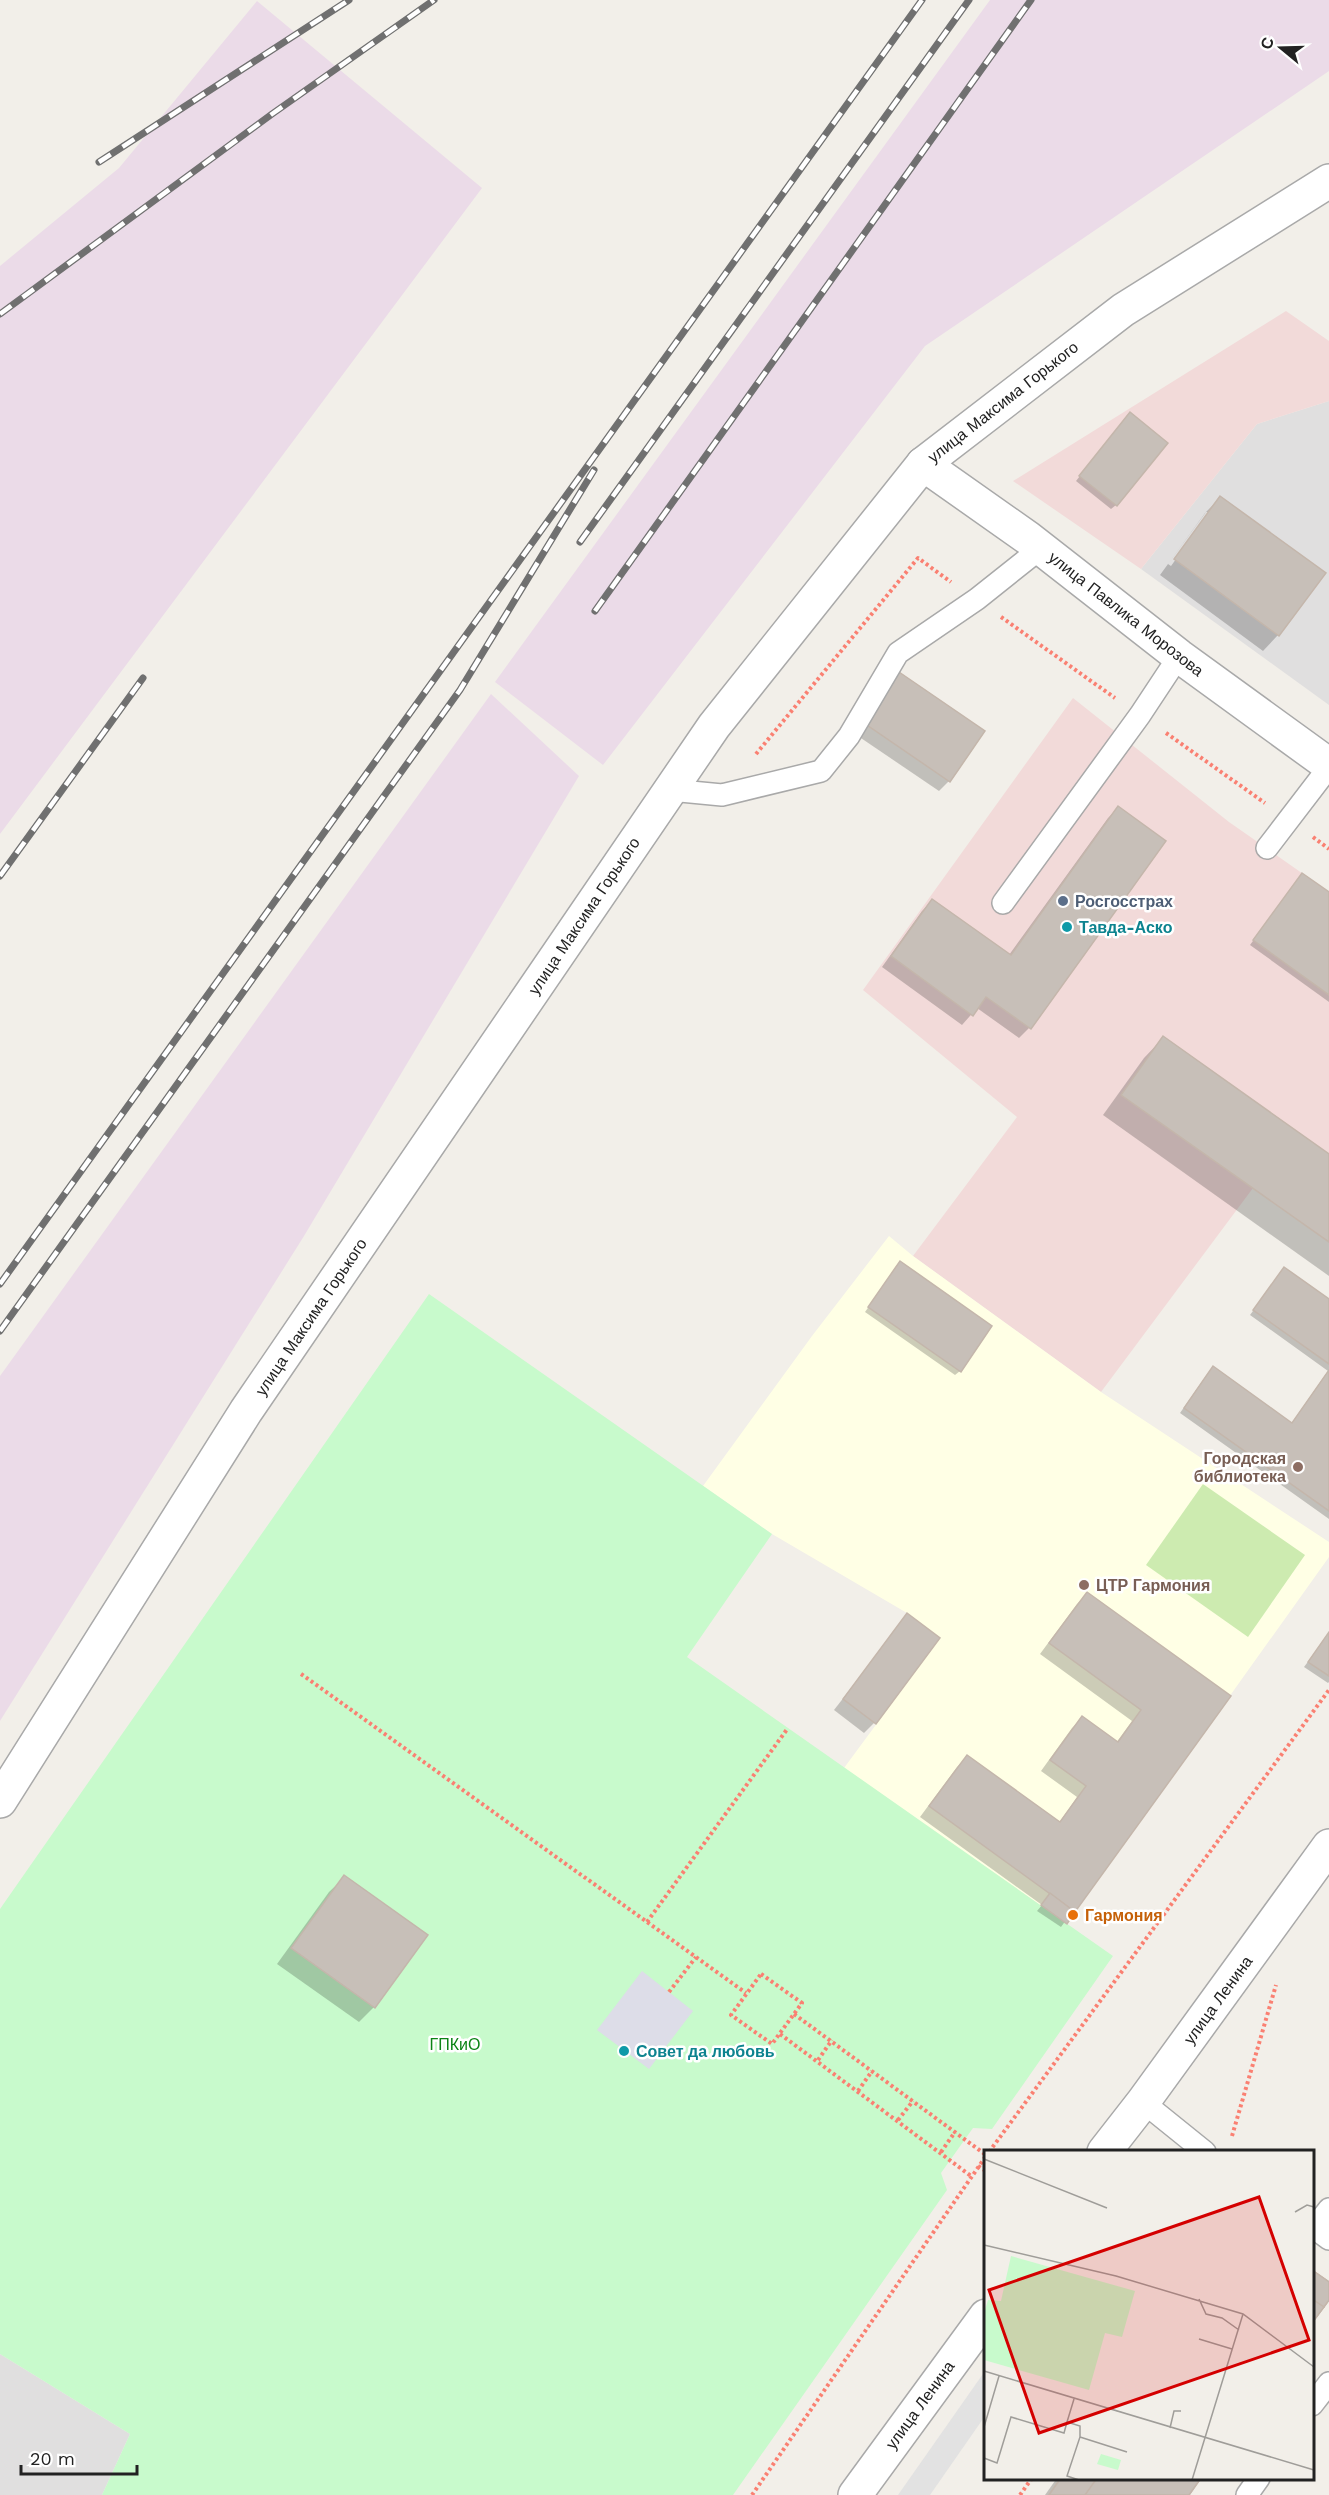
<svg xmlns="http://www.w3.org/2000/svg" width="1329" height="2495" viewBox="0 0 1329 2495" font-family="'Work Sans',sans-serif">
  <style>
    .residential { fill: #e0dfdf }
    .commercial { fill: #f2dad9 }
    .industrial { fill: #ebdbe8 }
    .education { fill: #ffffe5 }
    .grass { fill: #cdebb0 }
    .park { fill: #c8facc }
    .parking { fill: #e2e2e2 }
    .plaza { fill: #dddde8 }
    .shadow { fill: #0003; fill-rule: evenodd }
    .building { fill: #c7bfb8; stroke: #c4b6ab; stroke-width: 1.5 }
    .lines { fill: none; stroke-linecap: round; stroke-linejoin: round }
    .service-casing { stroke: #a9a9a9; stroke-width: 24 }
    .minor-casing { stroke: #a9a9a9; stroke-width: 36 }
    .tertiary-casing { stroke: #a9a9a9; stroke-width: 36 }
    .path { stroke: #fa8072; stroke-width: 4; stroke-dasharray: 3 3; stroke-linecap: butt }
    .service { stroke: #fff; stroke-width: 21 }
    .minor { stroke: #fff; stroke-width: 33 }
    .tertiary { stroke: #fff; stroke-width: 33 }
    .rail-casing { stroke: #707070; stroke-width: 7 }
    .rail { stroke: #fff; stroke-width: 4.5; stroke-dasharray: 14; stroke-linecap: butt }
    .service-dot { fill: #5c6f8a; stroke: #fff; stroke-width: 2 }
    .culture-dot { fill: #0f9aa8; stroke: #fff; stroke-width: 2 }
    .education-dot { fill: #8d6e63; stroke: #fff; stroke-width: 2 }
    .food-dot { fill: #e8710a; stroke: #fff; stroke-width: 2 }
    .labels { text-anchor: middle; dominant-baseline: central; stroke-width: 5; stroke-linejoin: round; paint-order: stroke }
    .street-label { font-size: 16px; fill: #222; stroke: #fff }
    .service-label { font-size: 16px; font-weight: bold; fill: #4e5e75; stroke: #fff; text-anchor: start }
    .culture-label { font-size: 16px; font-weight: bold; fill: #0d838f; stroke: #fff; text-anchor: start }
    .education-label { font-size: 16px; font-weight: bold; fill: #785e54; stroke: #fff; text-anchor: end }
    .food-label { font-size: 16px; font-weight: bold; fill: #c56008; stroke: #fff; text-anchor: start }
    .park-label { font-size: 16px; fill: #0c8416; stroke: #fff }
    .inset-road { fill: none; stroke: #9f9d99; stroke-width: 1.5 }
    .view { fill: #d40000; fill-opacity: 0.15; stroke: #d40000; stroke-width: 3 }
    .inset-edge { fill: none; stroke: #222; stroke-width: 3 }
  </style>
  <rect width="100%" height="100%" fill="#f2efe9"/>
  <g class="residential">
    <polygon points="1329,401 1329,705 1141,569 1257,424"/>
    <polygon points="0,2354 130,2434 102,2495 0,2495"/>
  </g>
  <g class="commercial">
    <polygon points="1286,311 1329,341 1329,401 1257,424 1141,569 1013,481"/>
    <polygon points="1073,698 1229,822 1329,892 1329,1242 1253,1188 1101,1392 913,1256 1017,1117 863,990"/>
  </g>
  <g class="industrial">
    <polygon points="990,0 1329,0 1329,71 925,346 603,765 495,682"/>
    <polygon points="257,1 482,188 0,834 0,266 119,168"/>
    <polygon points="491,694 579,776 304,1236 0,1721 0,1376"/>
  </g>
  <polygon class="education" points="889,1236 913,1256 1101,1392 1329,1542 1329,1557 1067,1924 844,1768 940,1638 907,1613 772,1534 703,1486 812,1336"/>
  <polygon class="grass" points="1203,1484 1305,1555 1248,1637 1146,1565"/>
  <polygon class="park" points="429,1294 772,1534 687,1657 1113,1956 992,2129 973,2128 941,2173 947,2190 733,2495 102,2495 130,2434 0,2354 0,1909"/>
  <polygon class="parking" points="985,2371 985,2416 930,2495 898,2495"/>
  <polygon class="plaza" points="642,1971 693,2011 649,2069 597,2030"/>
  <g class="shadow">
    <polygon points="1125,419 1116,505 1111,509 1076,481"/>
    <path d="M1220,498L1278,635L1263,651L1160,575L1205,513ZM1206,512H1210L1171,566L1168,564Z"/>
    <polygon points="889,684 949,781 939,791 855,734"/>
    <polygon points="1118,808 1029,1028 1019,1038 977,1008 962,1025 882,967 922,911 932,901 1009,955 1108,818"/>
    <polygon points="1302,874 1329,894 1329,1002 1250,945"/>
    <polygon points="1163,1038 1329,1156 1329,1276 1103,1115 1144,1058"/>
    <polygon points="900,1263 960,1371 955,1375 865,1312"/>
    <polygon points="1284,1269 1329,1301 1329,1519 1180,1413 1208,1373 1291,1424 1328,1371 1250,1315"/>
    <polygon points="1087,1594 1229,1697 1061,1927 1037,1911 1042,1905 920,1817 957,1767 967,1757 1059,1823 1077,1797 1041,1771 1072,1728 1082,1718 1116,1743 1132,1721 1040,1654 1077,1604"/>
    <polygon points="908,1615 874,1723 864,1733 834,1710"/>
    <polygon points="1329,1634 1329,1682 1328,1683 1304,1667"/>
    <polygon points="345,1877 374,2007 359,2022 277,1964 329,1892"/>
    <polygon points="1057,2478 1199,2478 1187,2495 1045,2495"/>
  </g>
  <g class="building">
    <polygon points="1130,412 1168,443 1117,506 1079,476"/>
    <polygon points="1220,496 1326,573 1279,636 1174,559"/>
    <polygon points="899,672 985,731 950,782 864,723"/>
    <polygon points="1118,806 1166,841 1031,1029 986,997 973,1016 891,956 932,899 1011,955"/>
    <polygon points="1302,873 1329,892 1329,995 1253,940"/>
    <polygon points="1163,1036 1329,1154 1329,1242 1121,1095"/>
    <polygon points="900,1261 992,1326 961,1372 868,1307"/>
    <polygon points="1284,1267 1329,1299 1329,1364 1253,1310"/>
    <polygon points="1213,1366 1292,1423 1329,1370 1329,1511 1184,1408"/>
    <polygon points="1087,1592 1231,1696 1075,1912 929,1806 967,1755 1060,1822 1086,1786 1050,1760 1082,1716 1118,1742 1141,1710 1049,1643"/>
    <polygon points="907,1613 940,1638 876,1724 843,1699"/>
    <polygon points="1329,1632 1329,1676 1308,1662"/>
    <polygon points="344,1875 428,1935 375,2008 291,1948"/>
    <polygon points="1050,1893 1075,1912 1067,1924 1041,1905"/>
    <polygon points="1312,2270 1329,2282 1329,2300 1324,2307 1312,2299"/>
    <polygon points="1312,2270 1329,2282 1329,2300 1312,2323"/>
    <polygon points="1312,2299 1324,2307 1312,2323"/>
    <polygon points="1061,2478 1097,2478 1085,2495 1049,2495"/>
    <polygon points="1061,2478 1201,2478 1189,2495 1049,2495"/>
    <polygon points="1097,2478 1201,2478 1189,2495 1085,2495"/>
  </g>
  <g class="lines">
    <g class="service-casing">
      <g id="service">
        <polyline points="670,790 722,795 821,771 849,736 898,653 977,599 1041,548"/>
        <polyline points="1267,848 1329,767"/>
        <polyline points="1003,903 1140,715 1179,656"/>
        <polyline points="1143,2102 1205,2152"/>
        <polyline points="1312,2227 1314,2228 1329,2209"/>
        <polyline points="1314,2228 1329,2239"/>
        <polyline points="1312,2405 1329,2383"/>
        <polyline points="1247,2495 1259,2478"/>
      </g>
    </g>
    <g class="minor-casing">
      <polyline id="minor" points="923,464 1028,538 1179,656 1329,765"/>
    </g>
    <g class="tertiary-casing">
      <g id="tertiary">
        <polyline points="0,1801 246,1411 714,726 923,464 1123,310 1329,181"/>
        <polyline points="1104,2152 1143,2102 1329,1846"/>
        <polyline points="855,2495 986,2316"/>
      </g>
    </g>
    <g class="path">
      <polyline points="1001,617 1115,698"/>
      <polyline points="1166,733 1265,803"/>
      <polyline points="756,754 918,558 951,582"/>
      <polyline points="1313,837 1329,849"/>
      <polyline points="301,1674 746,1993"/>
      <polyline points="647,1922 788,1728"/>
      <polygon points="761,1974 802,2003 772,2044 731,2015"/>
      <polyline points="669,1992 696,1957"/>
      <polyline points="794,2014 986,2155"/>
      <polyline points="780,2034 971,2176"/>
      <polyline points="818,2060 832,2040"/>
      <polyline points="858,2091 872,2071"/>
      <polyline points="898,2120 913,2101"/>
      <polyline points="1232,2136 1276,1985"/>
      <polyline points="941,2152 955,2132"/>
      <polyline points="989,2152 1329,1690"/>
      <polyline points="978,2166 986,2171"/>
      <polyline points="752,2495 986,2156"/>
      <polyline points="1020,2495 1032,2478"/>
    </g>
    <use href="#service" class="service"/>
    <use href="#minor" class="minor"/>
    <use href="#tertiary" class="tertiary"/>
    <g class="rail-casing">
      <g id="rail">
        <polyline points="99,162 349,0"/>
        <polyline points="0,314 272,114 434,0"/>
        <polyline points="580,542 969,0"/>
        <polyline points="595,611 1031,0"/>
        <polyline points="0,876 143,678"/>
        <polyline points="0,1284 922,0"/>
        <polyline points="0,1331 460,690 594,470"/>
      </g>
    </g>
    <use href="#rail" class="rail"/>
  </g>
  <circle class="service-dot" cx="1063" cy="901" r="6"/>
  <g class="culture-dot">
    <circle cx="1067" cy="927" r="6"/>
    <circle cx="624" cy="2051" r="6"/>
  </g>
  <g class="education-dot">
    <circle cx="1298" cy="1467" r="6"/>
    <circle cx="1084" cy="1585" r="6"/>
  </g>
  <circle class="food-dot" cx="1073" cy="1915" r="6"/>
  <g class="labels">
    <g class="street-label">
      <text transform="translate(1003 402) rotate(-38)">улица Максима Горького</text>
      <text transform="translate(1126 614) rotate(38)">улица Павлика Морозова</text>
      <text transform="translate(584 916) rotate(-56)">улица Максима Горького</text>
      <text transform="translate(311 1317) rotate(-56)">улица Максима Горького</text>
      <text transform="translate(1218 2000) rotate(-54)">улица Ленина</text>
      <text transform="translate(920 2405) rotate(-54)">улица Ленина</text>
    </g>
    <g class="service-label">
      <text x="1075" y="901">Росгосстрах</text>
    </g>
    <g class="culture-label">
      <text x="1079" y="927">Тавда-Аско</text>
      <text x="636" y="2051">Совет да любовь</text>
    </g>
    <g class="education-label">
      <text x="1286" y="1458">Городская<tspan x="1286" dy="18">библиотека</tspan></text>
      <text x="1096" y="1585" text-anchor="start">ЦТР Гармония</text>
    </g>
    <g class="food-label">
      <text x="1085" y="1915">Гармония</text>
    </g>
    <g class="park-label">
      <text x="455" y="2044">ГПКиО</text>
    </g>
  </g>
  <g transform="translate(984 2150)">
    <rect width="330" height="330" fill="#f2efe9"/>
    <path d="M27,106L151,141L138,187L121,183L105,240L0,210V163L4,150L17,151ZM117,304L137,310L134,320L113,314Z" fill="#c8facc"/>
    <path class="inset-road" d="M0,9L123,58M311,62L323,55L330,57M0,95L132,126L259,164L330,217M215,149L222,164L238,168L255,180M215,189L248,199M0,221L330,320M90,249L83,272L96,276V287L83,326L95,330M0,277L15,226M186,278L190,261H197M96,287L143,302M0,308L13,313L27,267L80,283L83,272M208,330L259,164"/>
    <path class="view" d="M275,47L325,190L55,283L5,140Z"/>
    <rect width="330" height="330" class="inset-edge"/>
  </g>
  <g transform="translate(1281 48) rotate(289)" stroke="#ffffff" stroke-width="4.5" paint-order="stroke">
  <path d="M0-4.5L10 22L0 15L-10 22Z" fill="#222222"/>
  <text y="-9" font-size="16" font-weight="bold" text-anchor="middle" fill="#222222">С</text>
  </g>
  <path d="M21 2465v9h116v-9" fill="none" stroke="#222222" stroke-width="3"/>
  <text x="30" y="2465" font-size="18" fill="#222222" stroke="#ffffff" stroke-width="4.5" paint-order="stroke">20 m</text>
</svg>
